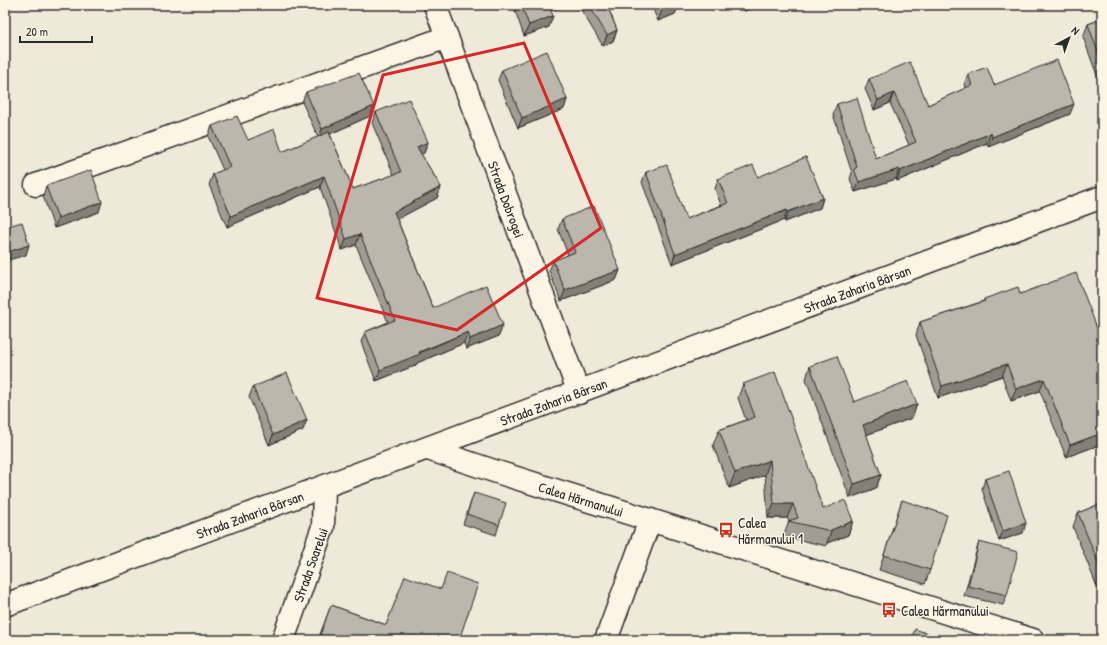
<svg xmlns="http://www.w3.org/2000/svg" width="1107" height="645" viewBox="0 0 1107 645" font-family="'Patrick Hand',sans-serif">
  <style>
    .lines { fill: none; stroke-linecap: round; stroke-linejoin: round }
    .minor-casing { stroke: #2b2b2b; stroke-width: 25 }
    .tertiary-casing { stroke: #2b2b2b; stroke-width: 25 }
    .secondary-casing { stroke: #2b2b2b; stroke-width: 25 }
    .minor { stroke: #fcf5e5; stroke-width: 22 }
    .tertiary { stroke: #fcf5e5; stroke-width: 22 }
    .secondary { stroke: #fcf5e5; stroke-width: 22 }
    .wall { fill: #a29d94; stroke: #2b2b2b }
    .shaded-wall { fill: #848078; stroke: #2b2b2b }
    .building { fill: #bcb7ac; stroke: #2b2b2b }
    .marked { fill: none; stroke: #d62828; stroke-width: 3; stroke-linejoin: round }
    .labels { text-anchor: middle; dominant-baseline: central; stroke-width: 3; stroke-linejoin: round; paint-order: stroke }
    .street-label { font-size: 14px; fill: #2b2b2b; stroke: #fcf5e5 }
    .poi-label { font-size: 14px; fill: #2b2b2b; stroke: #fcf5e5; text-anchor: start }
  </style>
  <rect width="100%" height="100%" fill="#efe9da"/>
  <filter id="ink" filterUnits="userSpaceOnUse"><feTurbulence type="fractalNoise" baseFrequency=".025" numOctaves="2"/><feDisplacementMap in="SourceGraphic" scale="8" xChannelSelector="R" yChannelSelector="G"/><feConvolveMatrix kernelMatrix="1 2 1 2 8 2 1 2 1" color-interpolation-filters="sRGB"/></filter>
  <g filter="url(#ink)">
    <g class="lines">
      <g class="minor-casing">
        <g id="minor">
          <path id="s1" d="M435,5L579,393"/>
          <polyline points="36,185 447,37"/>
          <path id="s2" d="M283,640L323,527L324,487"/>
          <polyline points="606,640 650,520"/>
        </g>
      </g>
      <g class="tertiary-casing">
        <g id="tertiary">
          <path id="s3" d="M428,449L497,472L1033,640"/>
        </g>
      </g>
      <g class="secondary-casing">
        <g id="secondary">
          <path id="s4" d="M5,605L1102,197"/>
        </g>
      </g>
      <use href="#minor" class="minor"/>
      <use href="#tertiary" class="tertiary"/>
      <use href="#secondary" class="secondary"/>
    </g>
    <g class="wall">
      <polygon points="513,5 564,5 551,10 549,27 524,36"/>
      <polygon points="578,5 607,5 617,30 613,41 603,46"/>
      <polygon points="651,5 679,5 675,14 658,21"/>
      <polygon points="742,5 760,5 744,11"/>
      <polygon points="1102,19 1102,89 1083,37 1088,24"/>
      <polygon points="502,70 567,99 564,109 518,128 498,80"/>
      <polygon points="968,74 1070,114 988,147 987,143 897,181 896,179 855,192 850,179 852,173 833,114 837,104 876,159 909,145 890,103 874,110 865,89 869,79 928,105 966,88 964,85"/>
      <polygon points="306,92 374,106 370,116 330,134 353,189 394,175 372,123 376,112 428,142 424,153 421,154 441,187 437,198 397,219 433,308 499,336 466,349 464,343 417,363 416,365 376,381 361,342 365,332 388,322 356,245 342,250 320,187 227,227 209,185 213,174 223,170 208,136 212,126 248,140 282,152 318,137 302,102"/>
      <polygon points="646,172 686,219 721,205 715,189 718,179 758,177 823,198 820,208 785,222 784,220 672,264 642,182"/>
      <polygon points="46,186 99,212 54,228 43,196"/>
      <polygon points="562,219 620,270 616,280 561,301 549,271 553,261 568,255 558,229"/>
      <polygon points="1020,294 1102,341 1102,444 1066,457 1040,391 1011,401 1002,376 938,398 916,335 920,322 984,301 984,299"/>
      <polygon points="810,366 854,402 917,404 912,418 866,435 881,475 876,488 850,498 806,379"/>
      <polygon points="743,384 823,509 853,521 848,535 827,543 826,546 783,536 789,521 787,518 768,518 765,475 729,488 713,445 719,430 746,420 738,398"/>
      <polygon points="253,387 303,430 269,445 249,397"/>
      <polygon points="985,479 1023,533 999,541 982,489"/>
      <polygon points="474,493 499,525 496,535 463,524"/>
      <polygon points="902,500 930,570 925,584 879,570"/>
      <polygon points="1102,503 1102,599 1073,527 1078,513"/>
      <polygon points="979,542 1007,595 1003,605 964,596 976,552"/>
      <polygon points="331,605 386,625 459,640 318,640"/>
    </g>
    <g class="shaded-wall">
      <polygon points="547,5 564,5 544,13"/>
      <polygon points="675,5 679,5 675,14 658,21 662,10"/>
      <polygon points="746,5 760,5 744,11"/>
      <polygon points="553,16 549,27 524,36 529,25"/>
      <polygon points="617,30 613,41 603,46 607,35"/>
      <polygon points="894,93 890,103 874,110 878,100"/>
      <polygon points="567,99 564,109 518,128 522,118"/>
      <polygon points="1074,104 1070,114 988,147 992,137"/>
      <polygon points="374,106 370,116 319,139 322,129"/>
      <polygon points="991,133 987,143 897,181 900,171"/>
      <polygon points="428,142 424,153 413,158 417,147"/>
      <polygon points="899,169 896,179 855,192 859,182"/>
      <polygon points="324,176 320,187 227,227 231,216"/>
      <polygon points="441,187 437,198 390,223 394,212"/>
      <polygon points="823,198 820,208 785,222 788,212"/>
      <polygon points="102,202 99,212 54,228 58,218"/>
      <polygon points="787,210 784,220 672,264 675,254"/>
      <polygon points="360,234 356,245 342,250 346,239"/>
      <polygon points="29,245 26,255 5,261 5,253"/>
      <polygon points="620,270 616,280 561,301 565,290"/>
      <polygon points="503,325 499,336 466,349 470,339"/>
      <polygon points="468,332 464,343 417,363 416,365 376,381 380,370"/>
      <polygon points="1007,364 1002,376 938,398 942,386"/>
      <polygon points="1044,379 1040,391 1011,401 1016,389"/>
      <polygon points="917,404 912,418 858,438 863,425"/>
      <polygon points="307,420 303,430 269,445 273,435"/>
      <polygon points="1102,433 1102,444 1066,457 1070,445"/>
      <polygon points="770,460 765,475 729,488 735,473"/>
      <polygon points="881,475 876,488 850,498 854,484"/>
      <polygon points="774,504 793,504 787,518 768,518"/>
      <polygon points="853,521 848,535 827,543 831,531 831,530"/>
      <polygon points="1026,523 1023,533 999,541 1003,531"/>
    </g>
    <g class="building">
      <polygon points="521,5 549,5 553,16 529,25"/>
      <polygon points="589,5 607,5 617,30 607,35"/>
      <polygon points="660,5 675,5 662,10"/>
      <polygon points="1102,19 1102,63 1088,24"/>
      <polygon points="547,51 567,99 522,118 502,70"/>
      <polygon points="1057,60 1074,104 992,137 991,133 900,171 899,169 859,182 854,169 857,167 837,104 857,98 876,159 916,142 894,93 878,100 869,79 910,62 928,105 972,85 968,74 987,67 994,85"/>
      <polygon points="359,73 374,106 322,129 306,92"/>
      <polygon points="409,99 428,142 417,147 441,187 394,212 433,308 486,285 503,325 470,339 468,332 419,352 420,354 380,370 365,332 395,320 360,234 346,239 324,176 231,216 213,174 230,167 212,126 237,116 248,140 274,129 282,152 329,132 353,189 401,172 376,112"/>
      <polygon points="806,157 823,198 788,212 787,210 675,254 646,172 667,165 686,219 728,203 718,179 753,165 758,177"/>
      <polygon points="91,170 102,202 58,218 46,186"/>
      <polygon points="594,206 620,270 565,290 553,261 575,252 562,219"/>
      <polygon points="22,222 29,245 5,253 5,227"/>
      <polygon points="1076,273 1102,341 1102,433 1070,445 1044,379 1016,389 1007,364 942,386 920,322 985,301 984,299 1018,287 1020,294"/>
      <polygon points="837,356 854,402 908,381 917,404 863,425 881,475 854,484 810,366"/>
      <polygon points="775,372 823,509 845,500 853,521 831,530 831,531 788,521 798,518 793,504 774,504 770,460 735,473 719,430 755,417 743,384"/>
      <polygon points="287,373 307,420 273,435 253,387"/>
      <polygon points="1009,471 1026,523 1003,531 985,479"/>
      <polygon points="474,493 506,503 499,525 467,514"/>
      <polygon points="902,500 947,515 930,570 884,555"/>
      <polygon points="1102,503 1102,572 1078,513"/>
      <polygon points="979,542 1018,552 1007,595 968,586"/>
      <polygon points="447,573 478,584 459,640 325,640 319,638 331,605 386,625 405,576 441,589"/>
      <polygon points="915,629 945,640 911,640"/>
    </g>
  </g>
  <path class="marked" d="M524,43L601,228L457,330L317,298L383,75Z"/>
  <defs>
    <g id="bus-bare" transform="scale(1.2)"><path d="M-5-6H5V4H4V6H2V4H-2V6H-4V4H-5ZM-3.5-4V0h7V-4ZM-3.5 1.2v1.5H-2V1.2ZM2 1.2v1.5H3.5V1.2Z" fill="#c8321e" stroke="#fcf5e5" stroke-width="2.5" paint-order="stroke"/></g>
  </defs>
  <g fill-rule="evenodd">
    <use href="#bus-bare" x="726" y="530"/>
    <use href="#bus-bare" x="889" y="610"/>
  </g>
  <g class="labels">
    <g class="street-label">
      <text stroke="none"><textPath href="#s1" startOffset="207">Strada Dobrogei</textPath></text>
      <text stroke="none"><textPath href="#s4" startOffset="909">Strada Zaharia Bârsan</textPath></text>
      <text stroke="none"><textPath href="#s4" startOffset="585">Strada Zaharia Bârsan</textPath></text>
      <text stroke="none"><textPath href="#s3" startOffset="161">Calea Hărmanului</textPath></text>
      <text stroke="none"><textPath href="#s4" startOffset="261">Strada Zaharia Bârsan</textPath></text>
      <text stroke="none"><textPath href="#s2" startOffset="80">Strada Soarelui</textPath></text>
    </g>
    <g class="poi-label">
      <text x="738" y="522">Calea<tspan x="738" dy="16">Hărmanului 1</tspan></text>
      <text x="901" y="610">Calea Hărmanului</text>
    </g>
  </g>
  <rect width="1107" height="645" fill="none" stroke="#fcf5e5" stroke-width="20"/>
  <rect x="10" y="10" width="1087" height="625" fill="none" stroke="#2b2b2b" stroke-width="1.5" filter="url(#ink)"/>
  <g transform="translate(1069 38) rotate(41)" stroke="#fcf5e5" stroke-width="3" paint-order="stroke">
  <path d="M0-3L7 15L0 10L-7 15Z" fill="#2b2b2b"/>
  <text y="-6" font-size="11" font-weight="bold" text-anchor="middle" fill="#2b2b2b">N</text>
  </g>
  <path d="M20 36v6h72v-6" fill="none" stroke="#2b2b2b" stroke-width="2"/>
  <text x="26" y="36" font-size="12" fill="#2b2b2b" stroke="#fcf5e5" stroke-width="3" paint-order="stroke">20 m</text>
</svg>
